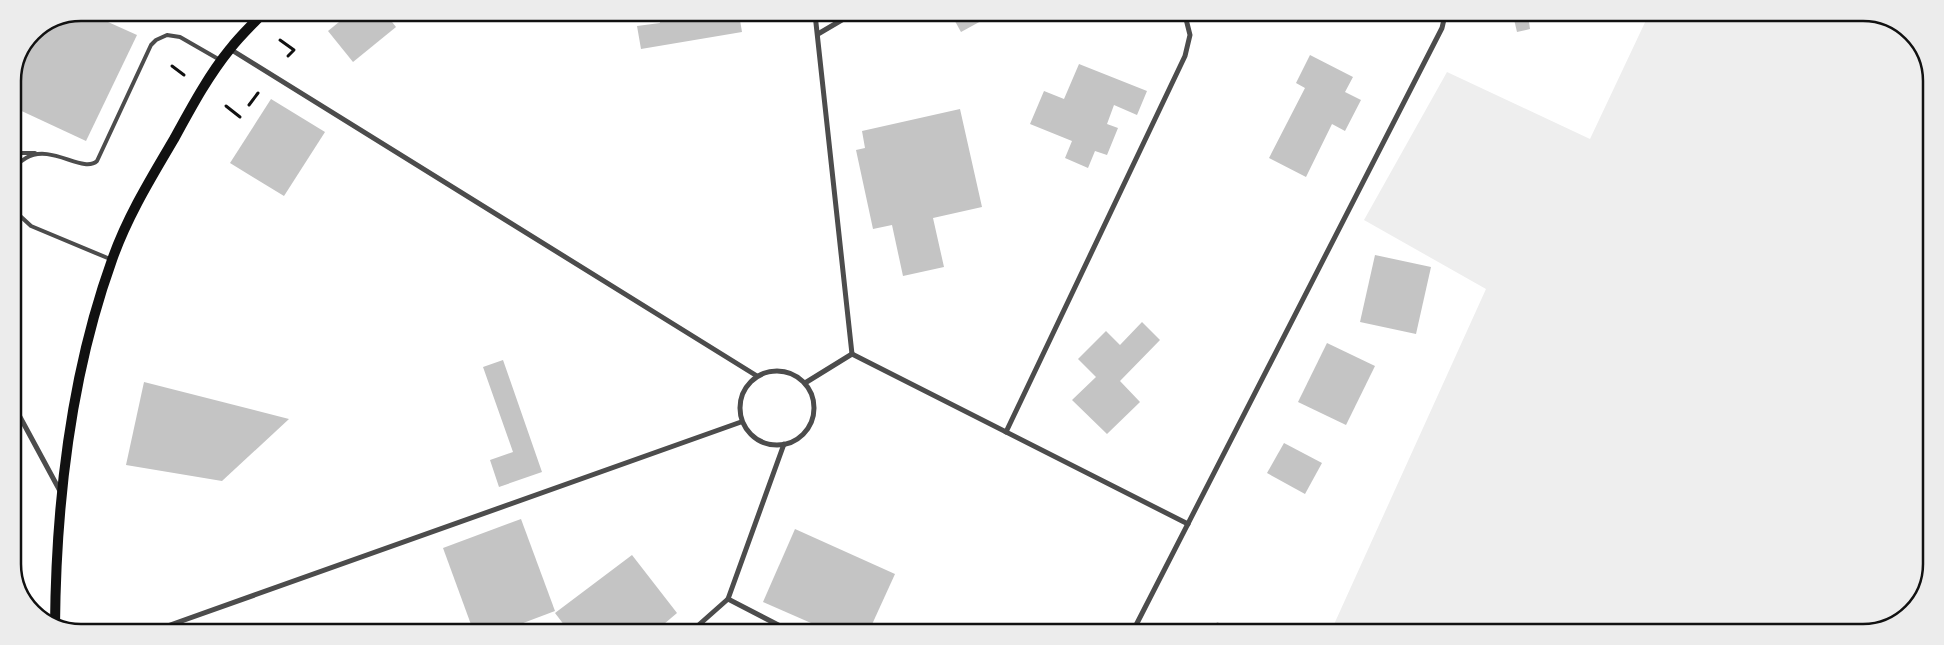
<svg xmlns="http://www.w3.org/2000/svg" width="1944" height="645" viewBox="0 0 1944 645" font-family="'Asap Condensed',sans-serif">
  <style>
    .green { fill: #eee }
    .building { fill: #c4c4c4 }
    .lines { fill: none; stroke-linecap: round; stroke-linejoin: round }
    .path { stroke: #111; stroke-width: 3 }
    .service { stroke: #4c4c4c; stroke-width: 4 }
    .minor { stroke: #4c4c4c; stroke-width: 5 }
    .secondary { stroke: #111; stroke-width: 10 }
    .rim { fill: none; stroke: #111; stroke-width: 2.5 }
  </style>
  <rect width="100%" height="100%" fill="#fff"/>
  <polygon class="green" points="1648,16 1884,16 1917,39 1931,77 1928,585 1904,618 1863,632 1331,631 1486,289 1364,220 1447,72 1590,139"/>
  <g class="building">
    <polygon points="82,13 88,13 137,35 86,141 13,107 13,79 35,32"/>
    <polygon points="350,13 385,13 396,27 353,62 328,31"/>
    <polygon points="658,14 739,14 742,32 641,49 637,26 660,23"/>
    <polygon points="951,14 994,14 961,32"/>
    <polygon points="1513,15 1528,15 1530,29 1517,32"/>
    <polygon points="1310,55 1353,77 1345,92 1361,100 1345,131 1332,124 1306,177 1269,158 1305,88 1296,83"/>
    <polygon points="1079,64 1147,91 1137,115 1114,105 1107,124 1118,128 1107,155 1095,151 1088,168 1065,158 1072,141 1030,124 1044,91 1064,99"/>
    <polygon points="271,99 325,132 284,196 230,163"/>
    <polygon points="960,109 982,207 933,218 944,267 903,276 892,225 873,229 856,150 865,148 862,131"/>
    <polygon points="1375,255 1431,267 1416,334 1360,322"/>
    <polygon points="1142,322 1160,340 1120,381 1140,402 1107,434 1072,400 1096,377 1078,359 1106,331 1120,345"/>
    <polygon points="1327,343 1375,366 1346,425 1298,402"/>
    <polygon points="503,360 542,472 499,487 490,460 513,452 483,367"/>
    <polygon points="144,382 289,419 222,481 126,465"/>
    <polygon points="1284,443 1322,463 1305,494 1267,473"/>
    <polygon points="521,519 555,611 505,630 473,630 443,548"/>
    <polygon points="795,529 895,574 869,631 827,630 763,602"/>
    <polygon points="632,555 677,613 664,624 669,630 568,630 555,613"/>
    <polygon points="1217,622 1238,631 1213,631"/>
  </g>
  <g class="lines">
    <g class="path">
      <polyline points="280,40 294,50 288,56"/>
      <polyline points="172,66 184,75"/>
      <polyline points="249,105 258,93"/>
      <polyline points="226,106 240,117"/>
      <polyline points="13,462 18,453"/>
    </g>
    <g class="service">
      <polyline points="13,157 22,153 35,153"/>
      <path d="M13,173C15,166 19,162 26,158C51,143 83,174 97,161L151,45L156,40L167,35L180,37L220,60"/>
      <polyline points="13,199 18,214 31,226 110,259"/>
      <polyline points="13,302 16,341 13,354"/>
    </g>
    <g class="minor">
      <polyline points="815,14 852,354"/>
      <polyline points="818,34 852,14"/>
      <polyline points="230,49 757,376"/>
      <polyline points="852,354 1188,524"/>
      <circle cx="777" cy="408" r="37"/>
      <polyline points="805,383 852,354"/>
      <polyline points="13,404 60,491"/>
      <polyline points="1006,432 1185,56 1190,35 1185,15"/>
      <polyline points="728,599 788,630"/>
      <polyline points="159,629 741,422"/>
      <polyline points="693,630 728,599 784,444"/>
      <polyline points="1133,631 1442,28 1445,15"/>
    </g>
    <path class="secondary" d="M55,626C56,505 71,374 112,260C127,217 151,178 174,139C191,108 208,76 230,49C240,36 252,25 263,13"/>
  </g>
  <path d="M0 0H1944V645H0ZM81 21H1863A60 60 0 0 1 1923 81V564A60 60 0 0 1 1863 624H81A60 60 0 0 1 21 564V81A60 60 0 0 1 81 21Z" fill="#ececec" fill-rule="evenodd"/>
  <path class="rim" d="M81 21H1863A60 60 0 0 1 1923 81V564A60 60 0 0 1 1863 624H81A60 60 0 0 1 21 564V81A60 60 0 0 1 81 21Z"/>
</svg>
